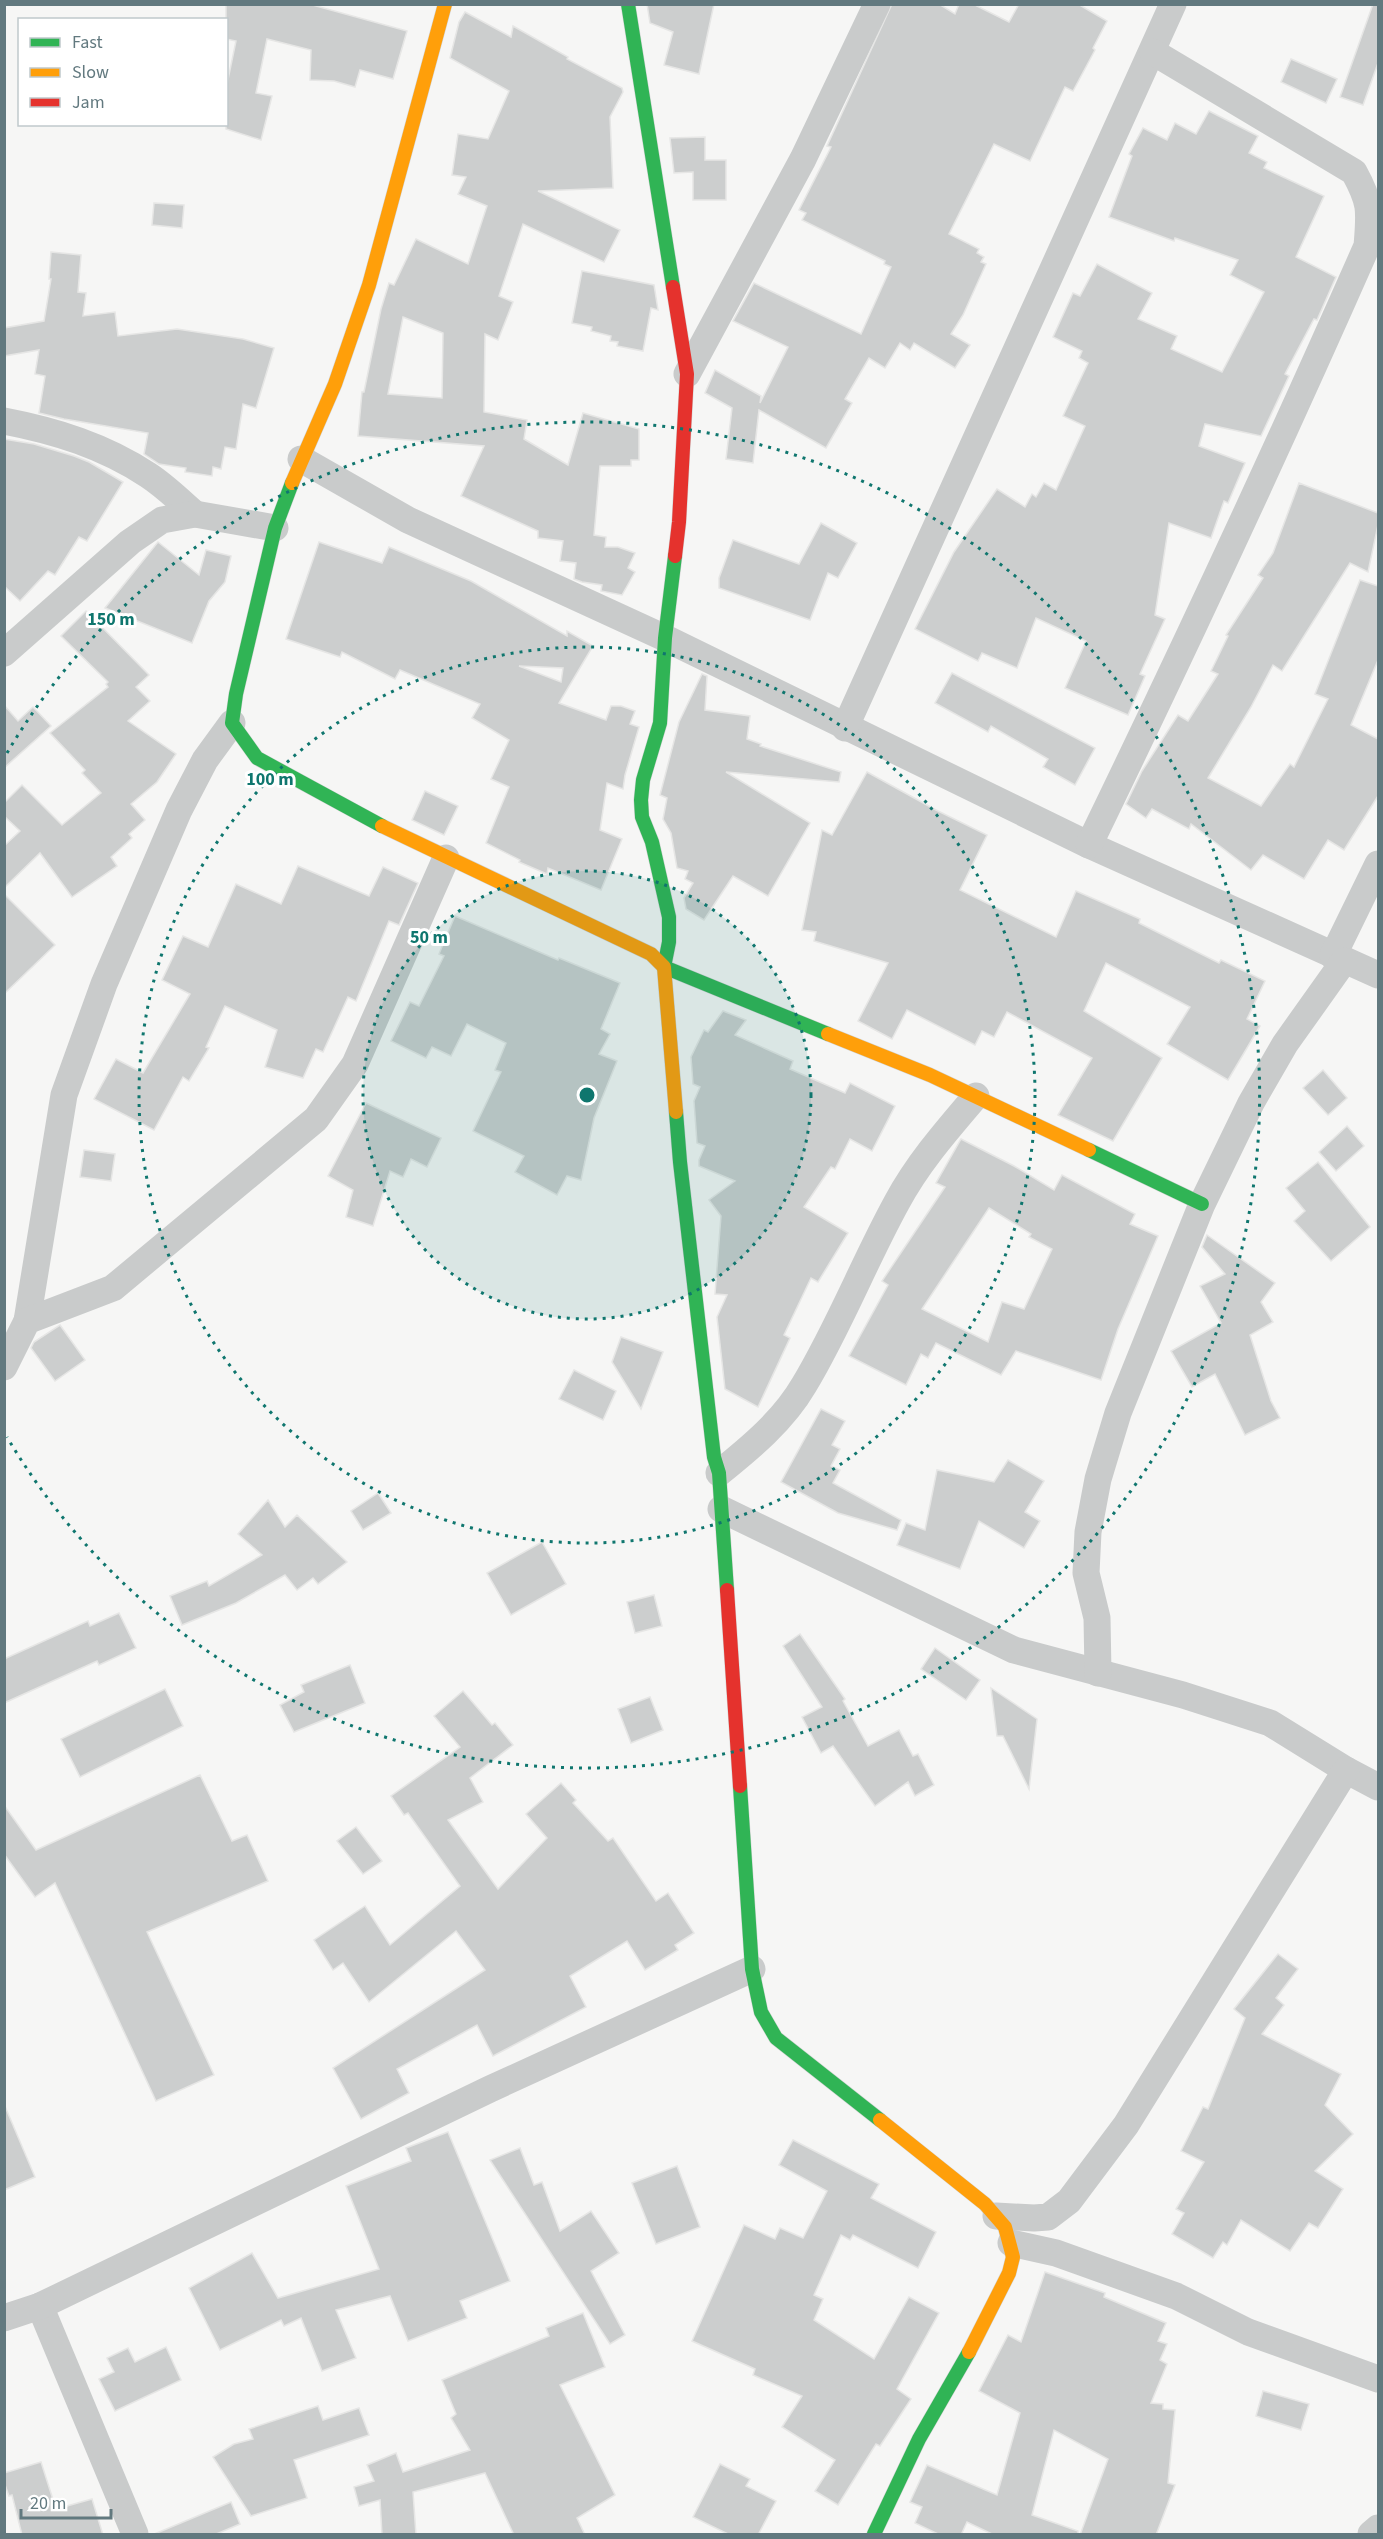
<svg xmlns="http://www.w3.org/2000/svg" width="1383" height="2539" viewBox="0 0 1383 2539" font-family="'Source Sans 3',sans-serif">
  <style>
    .building { fill: #cccece; stroke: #e6e6e5; stroke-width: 1.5; fill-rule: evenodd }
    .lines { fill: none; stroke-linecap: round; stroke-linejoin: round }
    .fast-casing { stroke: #d2d3d3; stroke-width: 15 }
    .slow-casing { stroke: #d2d3d3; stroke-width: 15 }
    .jam-casing { stroke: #d2d3d3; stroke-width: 15 }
    .street { stroke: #c9cbcb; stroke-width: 27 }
    .fast { stroke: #30b455; stroke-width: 14 }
    .slow { stroke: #ff9f0a; stroke-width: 14 }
    .jam { stroke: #e5322d; stroke-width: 14 }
    .ring { fill: none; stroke: #0f766e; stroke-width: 3; stroke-dasharray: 3 6 }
    .centre { fill: #0f766e; stroke: #fff; stroke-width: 3 }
    .ring-label { font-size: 18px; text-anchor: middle; font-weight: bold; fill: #0f766e; stroke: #fff; stroke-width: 6; stroke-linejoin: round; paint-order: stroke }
  </style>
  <rect width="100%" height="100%" fill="#f6f6f5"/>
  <g class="building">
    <polygon points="226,4 309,4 407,31 393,79 360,70 355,87 334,81 310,80 311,50 267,39 256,93 272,96 261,140 226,129 226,89 236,41 226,39"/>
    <polygon points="647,4 714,4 699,74 664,65 673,32 650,23"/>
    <polygon points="892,4 939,4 955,14 959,4 973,4 1009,22 1019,4 1078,4 1107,21 1093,48 1095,50 1073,91 1065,87 1030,161 994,144 949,234 979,249 977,253 984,257 981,262 986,264 963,315 951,334 970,345 955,368 914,343 910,350 900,343 885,368 869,358 845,399 852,403 826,448 759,410 753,463 726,459 732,408 705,393 715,370 761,396 760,403 788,347 733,321 754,283 861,334 891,267 884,264 885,261 802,220 806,213 799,210 831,147 827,146"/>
    <polygon points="1373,4 1378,4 1378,63 1363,105 1340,97"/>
    <path d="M465,12L511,37L513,26L568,57L567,59L622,88L623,92L610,117L613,188L538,191L620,230L604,262L523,224L499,296L513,302L498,340L485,334L484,412L527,420L524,439L568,465L583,413L639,429V460H631V466H600L594,535L606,537L605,547H618L635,553L628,568L635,572L622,595L601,591L602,585L582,582L574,579L576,563L560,561L563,541L538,538V531L461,496L484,446L358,436L362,392H364L381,309L389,283L394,285L416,239L468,264L487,206L458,194L466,177L452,175L458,134L488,139L509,91L450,58L459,22ZM403,317L443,333L442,398L388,394Z"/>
    <polygon points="1291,59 1337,79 1326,103 1281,82"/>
    <polygon points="1209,111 1258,136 1249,153 1267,162 1264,168 1324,196 1296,257 1336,277 1317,320 1314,319 1285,374 1289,376 1261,436 1205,424 1199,446 1245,463 1228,503 1224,501 1211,538 1169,523 1155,615 1165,619 1140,674 1145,676 1128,715 1065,688 1086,641 1036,618 1017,668 982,653 978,661 915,629 954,552 997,489 1025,507 1032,494 1036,497 1044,483 1056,490 1085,426 1063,416 1088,363 1079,358 1082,351 1053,337 1073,293 1080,296 1097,264 1152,293 1138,319 1177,336 1171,349 1222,372 1264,292 1230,275 1238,260 1175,238 1174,241 1109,217 1132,156 1129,154 1143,128 1167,140 1175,123 1196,134"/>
    <polygon points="705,137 705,160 726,160 726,200 693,200 693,172 674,173 670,138"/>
    <polygon points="154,203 184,205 182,228 152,225"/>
    <polygon points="51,252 81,255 78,292 86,293 83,316 115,312 118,336 177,329 243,339 274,348 256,408 243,404 236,449 225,447 221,469 213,467 212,476 185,472 186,468 159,464 144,454 148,433 64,419 39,413 45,376 35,374 39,350 4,356 4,328 44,321 51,279 49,279"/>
    <polygon points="582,271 654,285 658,310 651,308 643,351 617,346 618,342 610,341 611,336 591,331 592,327 572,323"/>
    <polygon points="4,439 34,444 74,456 89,462 123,482 87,541 79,537 55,575 48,571 20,601 4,586"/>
    <polygon points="1299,483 1378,513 1378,525 1368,572 1350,563 1282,671 1273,665 1251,707 1208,778 1261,806 1290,764 1294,767 1328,699 1315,694 1360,580 1378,586 1378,660 1351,725 1378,739 1378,796 1344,850 1328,840 1304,879 1263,855 1251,870 1191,824 1189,829 1152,809 1146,818 1126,804 1142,771 1178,715 1188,721 1218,674 1211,671 1228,636 1226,635 1263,578 1258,575 1273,553"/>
    <polygon points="821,523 857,543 838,578 828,573 810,620 719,588 719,578 733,540 799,564"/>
    <polygon points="158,542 199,575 206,550 231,556 225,582 209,601 192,643 105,608"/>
    <path d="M319,542L382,563L389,547L471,581L567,636V631L593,646L559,703L606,720L611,706H621L635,711L630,724L639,727L625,775L623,789L607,783L600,830L622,839L601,890L548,868L547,874L519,862L520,860L486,843L509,787L491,779L509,740L472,718L480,704L400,670L395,679L342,652L340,657L286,639ZM519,666L563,668L561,682Z"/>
    <polygon points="86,611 149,675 136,687 150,701 128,721 176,754 157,782 131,804 145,820 129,834 132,838 111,857 117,866 72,897 40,853 4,888 4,846 20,831 4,816 4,803 22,785 62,825 101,793 82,773 85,770 50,733 108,687 106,684 108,682 61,636"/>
    <polygon points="952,673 1095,748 1075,785 1043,767 1048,759 991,726 988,732 935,703"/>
    <polygon points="702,674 707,676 705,710 750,716 747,739 761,744 760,746 841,772 839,782 726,772 810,823 768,896 733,876 704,920 686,909 684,898 693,883 685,879 688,871 677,868 671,833 663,819 667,798 660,795 679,722"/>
    <polygon points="4,705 18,721 33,707 51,726 4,768"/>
    <polygon points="867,772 936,810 987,835 960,890 1056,937 1076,891 1140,919 1139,923 1219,963 1221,960 1265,981 1247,1019 1260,1026 1228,1080 1167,1044 1190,1007 1106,963 1084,1011 1162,1058 1113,1141 1058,1115 1092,1058 1007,1012 994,1037 982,1031 975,1045 907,1010 892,1039 858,1021 888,963 814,941 816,932 802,930 822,830 832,835"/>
    <polygon points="425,791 458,806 444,835 412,820"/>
    <polygon points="298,866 369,896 383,867 418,883 399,925 389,921 356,1001 348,997 323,1052 316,1049 303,1078 265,1067 277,1030 225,1006 206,1047 209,1048 189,1081 183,1077 154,1130 94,1099 116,1059 143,1073 190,994 162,980 183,936 208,947 236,884 281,904"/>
    <polygon points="4,894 55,945 4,994"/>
    <polygon points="455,916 558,960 559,958 620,983 601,1029 610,1034 599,1054 617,1061 594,1118 581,1180 567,1176 557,1195 515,1172 524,1156 473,1131 501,1072 495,1070 506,1043 467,1024 451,1056 432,1047 426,1058 391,1041 410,1002 419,1006 444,956 439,954"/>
    <polygon points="723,1011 746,1020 735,1035 793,1061 790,1069 845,1093 850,1083 895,1106 872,1151 850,1139 835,1169 831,1167 804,1207 848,1233 818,1282 811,1278 784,1335 790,1338 758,1407 725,1389 717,1317 727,1295 715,1294 721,1216 709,1200 735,1181 699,1166 699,1160 705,1146 697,1143 694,1101 700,1087 693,1084 691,1057 704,1030 708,1032"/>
    <polygon points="1323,1070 1347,1098 1328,1115 1303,1088"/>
    <polygon points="366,1103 441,1138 427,1167 411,1159 403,1177 390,1171 373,1226 346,1217 353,1190 328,1176"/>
    <polygon points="1347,1126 1364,1146 1336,1171 1319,1152"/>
    <path d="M961,1139L1014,1166L1054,1190L1062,1175L1135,1214L1130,1224L1158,1236L1118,1329L1101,1380L1016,1351L1001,1375L936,1343L928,1358L921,1354L906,1385L849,1356L888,1285L882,1281L945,1187L936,1183ZM989,1208L1031,1234L1029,1237L1052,1249L1024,1309L1002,1302L988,1342L922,1309Z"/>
    <polygon points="84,1150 115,1154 111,1181 80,1177"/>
    <polygon points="1318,1162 1370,1227 1331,1261 1294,1221 1305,1211 1286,1188"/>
    <polygon points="1207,1235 1275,1283 1261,1302 1273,1322 1250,1335 1271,1401 1280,1418 1245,1435 1215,1374 1192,1387 1171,1351 1221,1323 1200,1286 1225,1274 1202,1247"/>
    <polygon points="60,1325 85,1360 55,1381 31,1348 34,1342"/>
    <polygon points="621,1337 663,1352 641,1409 612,1362"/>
    <polygon points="574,1370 616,1391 603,1420 559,1399"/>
    <polygon points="821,1409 845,1421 832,1445 840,1449 831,1466 840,1470 833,1483 901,1520 897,1530 838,1513 781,1482"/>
    <polygon points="1008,1460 1044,1481 1025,1512 1040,1521 1024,1548 979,1521 960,1569 897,1545 906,1523 925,1530 937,1470 994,1482"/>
    <polygon points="378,1493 391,1513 363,1530 351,1511"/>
    <polygon points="268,1500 285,1527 297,1515 347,1562 318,1584 313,1578 297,1590 285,1575 236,1603 182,1625 170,1596 207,1581 209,1586 262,1555 238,1534"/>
    <polygon points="542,1542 566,1584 511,1615 487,1573"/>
    <polygon points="654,1595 662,1626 635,1633 627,1602"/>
    <polygon points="119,1613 136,1648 99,1665 97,1661 4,1703 4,1659 88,1621 90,1626"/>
    <polygon points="800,1634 845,1699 843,1701 868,1746 899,1730 913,1756 918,1754 934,1785 915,1796 908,1782 875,1806 833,1746 821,1753 802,1717 822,1707 783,1646"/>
    <polygon points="935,1648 980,1680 966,1700 921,1669"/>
    <polygon points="350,1665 365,1703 294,1732 280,1705 304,1692 301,1685"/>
    <polygon points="991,1688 1037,1719 1029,1789 1003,1736 997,1736"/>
    <polygon points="165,1689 183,1726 80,1777 61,1739"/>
    <polygon points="463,1691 492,1725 495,1723 513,1745 470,1778 483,1802 448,1820 498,1889 547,1838 526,1814 561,1783 576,1800 573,1803 608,1841 613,1838 656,1901 668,1893 694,1933 675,1945 678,1950 645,1970 627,1941 570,1976 586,2007 493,2056 477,2025 397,2069 409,2093 361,2119 333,2068 485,1970 456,1931 369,2002 343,1963 333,1970 314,1940 365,1906 390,1945 460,1886 408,1813 404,1815 391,1796 460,1747 434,1716"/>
    <polygon points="650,1697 663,1730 631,1743 618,1709"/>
    <polygon points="200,1775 232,1841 247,1835 268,1881 147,1932 214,2075 156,2101 55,1883 35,1897 4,1854 4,1805 36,1850"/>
    <polygon points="356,1827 382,1861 363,1874 337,1841"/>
    <polygon points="1278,1954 1298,1969 1276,1998 1284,2005 1262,2034 1341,2074 1325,2105 1353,2134 1315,2171 1343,2189 1318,2228 1309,2223 1290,2251 1241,2220 1227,2245 1223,2242 1213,2258 1172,2234 1184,2213 1176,2209 1204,2162 1181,2151 1203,2107 1208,2109 1245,2018 1234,2009"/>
    <polygon points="4,2104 35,2177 4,2190"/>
    <polygon points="448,2132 510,2281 460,2301 467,2318 408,2341 390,2296 336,2310 356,2358 322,2371 301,2318 284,2326 281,2320 220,2350 189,2288 252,2253 278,2298 379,2269 346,2186 411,2161 406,2148"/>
    <polygon points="793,2140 879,2184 871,2198 936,2232 918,2268 853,2235 850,2240 841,2235 814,2295 823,2299 814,2320 874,2359 909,2297 939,2313 897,2389 911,2399 880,2446 876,2444 838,2505 815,2491 835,2460 782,2427 802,2396 753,2375 755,2369 692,2341 744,2225 775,2239 780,2228 803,2238 827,2191 779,2165"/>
    <polygon points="520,2148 534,2185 542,2182 560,2231 591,2211 619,2253 591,2271 625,2335 610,2344 490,2160"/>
    <polygon points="677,2166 700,2227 656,2244 632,2183"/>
    <polygon points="1045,2272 1105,2293 1104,2297 1166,2323 1158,2341 1167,2344 1160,2360 1167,2364 1151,2403 1163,2404 1163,2409 1175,2410 1168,2483 1175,2485 1156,2535 1080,2535 1108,2459 1054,2430 1032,2515 1078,2531 1078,2535 994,2535 967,2522 961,2535 940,2535 915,2523 922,2507 910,2502 927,2465 997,2495 1020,2413 979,2391 1008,2335 1021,2342"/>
    <polygon points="583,2313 605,2367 560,2385 615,2495 577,2518 585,2535 514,2535 485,2473 413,2492 416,2535 382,2535 380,2500 359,2506 354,2487 374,2481 367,2465 396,2453 403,2472 470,2450 451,2418 456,2414 442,2380 549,2336 546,2328"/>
    <polygon points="166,2347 181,2380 115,2411 99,2379 114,2372 107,2358 128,2348 135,2362"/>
    <polygon points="1263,2391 1309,2404 1301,2430 1256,2416"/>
    <polygon points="318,2406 323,2420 359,2408 369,2435 294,2460 307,2498 251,2516 213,2457 234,2444 253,2439 249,2429"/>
    <polygon points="41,2462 56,2509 92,2499 103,2535 22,2535 12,2495 9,2496 4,2482 4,2473"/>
    <polygon points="720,2464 750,2479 746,2486 776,2501 758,2535 730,2535 693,2517"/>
    <polygon points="231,2502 240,2524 214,2535 152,2535"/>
  </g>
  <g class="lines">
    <g class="fast-casing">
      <g id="fast">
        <polyline points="628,4 673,287"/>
        <polyline points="292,483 275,528 236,694 232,723 257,758 382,826"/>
        <polyline points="675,556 665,638 660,723 643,780 641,800 642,817 652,842 669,917 669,942 664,967 828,1034"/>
        <polyline points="676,1112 680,1162 714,1457 719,1473 727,1590"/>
        <polyline points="1089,1150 1202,1204"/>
        <polyline points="740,1786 752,1969 761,2012 776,2038 880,2120"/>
        <polyline points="874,2534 919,2439 969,2352"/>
      </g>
    </g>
    <g class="slow-casing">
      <g id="slow">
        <polyline points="292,483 335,384 369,285 445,4"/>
        <polyline points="382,826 651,954 664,967 676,1112"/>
        <polyline points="828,1034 930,1075 1089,1150"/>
        <polyline points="880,2120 985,2204 1005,2227 1013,2257 1009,2273 969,2352"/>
      </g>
    </g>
    <g class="jam-casing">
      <g id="jam">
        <polyline points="673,287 687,374 679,522 675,556"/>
        <polyline points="727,1590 740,1786"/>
      </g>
    </g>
    <g class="street">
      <polyline points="687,374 803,159 877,4"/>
      <path d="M4,421C56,431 104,446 148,475C165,486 180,501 195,514"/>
      <polyline points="301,459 408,520 665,638 1089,845 1378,975"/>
      <polyline points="4,653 130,542 162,520 195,514 275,528"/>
      <polyline points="845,728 1173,4"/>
      <path d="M1089,845C1185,647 1278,448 1367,246C1370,210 1371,203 1354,172L1153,52"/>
      <polyline points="1333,956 1378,864"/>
      <polyline points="27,1321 64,1095 104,984 179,810 205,760 232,723"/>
      <polyline points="4,1367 27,1321 113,1288 316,1119 355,1064 446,858"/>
      <path d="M719,1473C750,1448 783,1421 804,1385C839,1327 864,1262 897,1202C918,1163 947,1130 976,1096"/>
      <polyline points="721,1509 1014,1650 1183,1695 1270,1723 1346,1770 1378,1787"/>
      <polyline points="1098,1673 1097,1618 1086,1573 1088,1532 1098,1479 1118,1413 1202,1204 1251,1103 1285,1044 1344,961"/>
      <polyline points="996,2216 1034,2218 1048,2217 1069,2201 1126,2125 1346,1770"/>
      <polyline points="1011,2243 1056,2253 1176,2296 1248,2332 1378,2379"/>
      <polyline points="40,2306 135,2534"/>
      <polyline points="4,2318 40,2306 490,2089 752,1969"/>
      <polyline points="1371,2534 1378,2528"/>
    </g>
    <use href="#fast" class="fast"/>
    <use href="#slow" class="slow"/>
    <use href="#jam" class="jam"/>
  </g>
  <circle cx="587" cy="1095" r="224" fill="#0f766e" fill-opacity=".12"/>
  <g class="ring">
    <circle cx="587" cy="1095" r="224"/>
    <circle cx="587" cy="1095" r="448"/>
    <path d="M7 753A673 673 0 1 1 7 1437"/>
  </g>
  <circle cx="587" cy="1095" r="9" class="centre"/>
  <g class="ring-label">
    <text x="111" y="625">150 m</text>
    <text x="270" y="785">100 m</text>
    <text x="429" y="943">50 m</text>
  </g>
  <rect width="1383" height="2539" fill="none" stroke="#62797f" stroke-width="12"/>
  <rect x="18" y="18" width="210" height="108" fill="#ffffff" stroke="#c0c9cc" stroke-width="1.5"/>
  <rect x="30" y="38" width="30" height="9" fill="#30b455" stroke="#c0c9cc" stroke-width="1.5"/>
  <text x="72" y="48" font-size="18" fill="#62797f">Fast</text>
  <rect x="30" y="68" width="30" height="9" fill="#ff9f0a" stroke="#c0c9cc" stroke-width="1.5"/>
  <text x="72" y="78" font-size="18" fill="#62797f">Slow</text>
  <rect x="30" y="98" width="30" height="9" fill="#e5322d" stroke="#c0c9cc" stroke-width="1.5"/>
  <text x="72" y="108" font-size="18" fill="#62797f">Jam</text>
  <path d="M21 2509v9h90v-9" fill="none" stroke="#62797f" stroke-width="3"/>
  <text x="30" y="2509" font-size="18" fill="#62797f" stroke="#ffffff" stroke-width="4.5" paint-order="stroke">20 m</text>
</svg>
